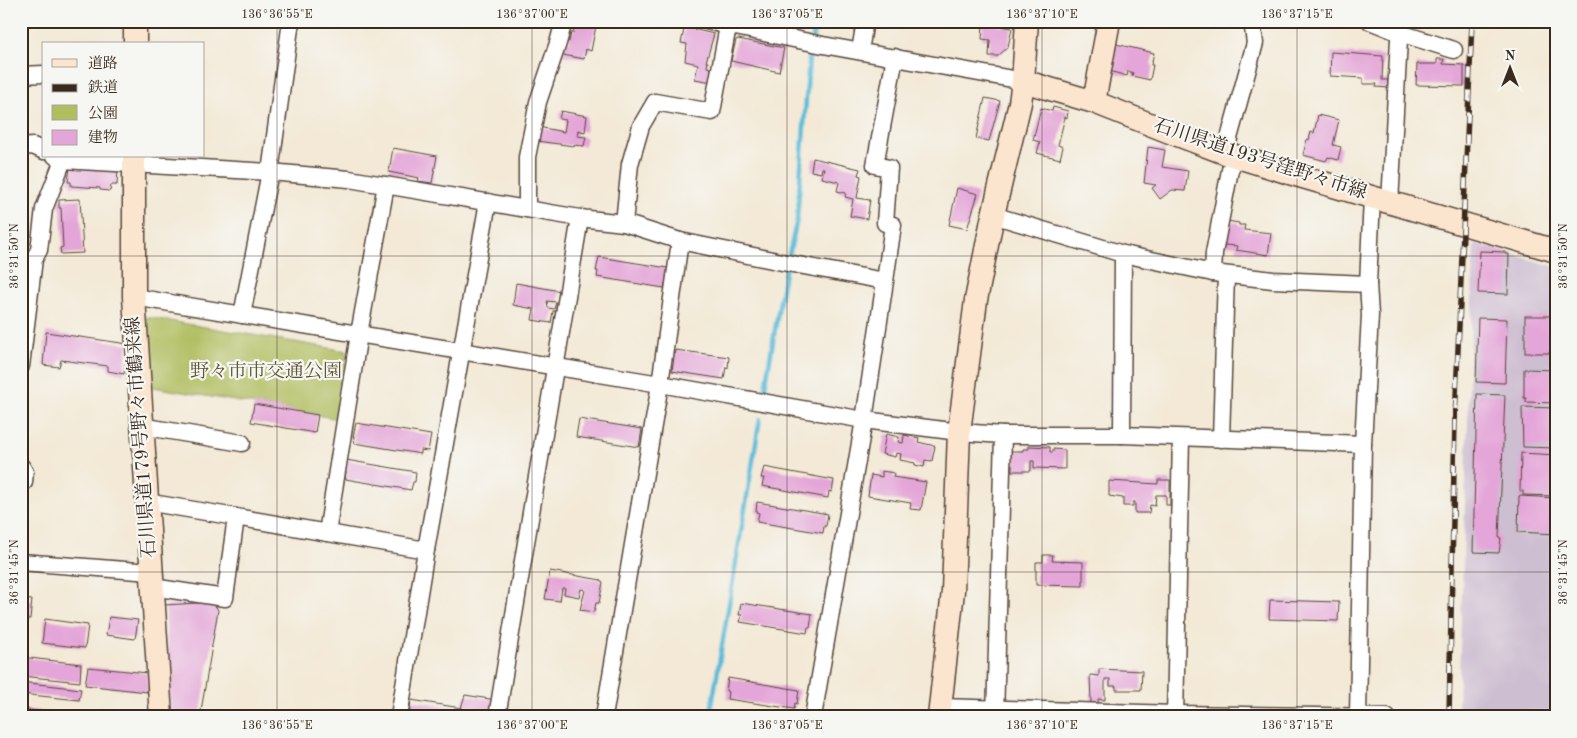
<svg xmlns="http://www.w3.org/2000/svg" width="1577" height="738" viewBox="0 0 1577 738" font-family="'Old Standard TT','Noto Serif JP',serif">
  <style>
    .industrial { fill: #cebed1 }
    .green { fill: #b1be60; stroke: #76743f }
    .lines { fill: none; stroke-linecap: round; stroke-linejoin: round }
    .stream { stroke: #5bbcd9; stroke-width: 4.5 }
    .building { fill: #e4a5d8; fill-rule: evenodd }
    .street-casing { stroke: #57473a; stroke-width: 19 }
    .secondary-casing { stroke: #57473a; stroke-width: 25 }
    .street { stroke: #fff; stroke-width: 16 }
    .secondary { stroke: #fce5cf; stroke-width: 22 }
    .rail-casing { stroke: #3b2a1e; stroke-width: 5.5 }
    .rail { stroke: #f6f6f2; stroke-width: 4; stroke-dasharray: 11; stroke-linecap: butt }
    .ticks { fill: none; stroke: #3b2a1e; stroke-width: 1; stroke-opacity: 0.45 }
    .labels { text-anchor: middle; dominant-baseline: central; stroke-width: 4.5; stroke-linejoin: round; paint-order: stroke }
    .street-label { font-size: 19px; fill: #3b2a1e; stroke: #f6f6f2 }
    .park-label { font-size: 19px; fill: #5e5632; stroke: #f6f6f2 }
    .neatline { fill: none; stroke: #3b2a1e; stroke-width: 2 }
    .ticks-label { font-size: 12px; text-anchor: middle; fill: #3b2a1e }
  </style>
  <rect width="100%" height="100%" fill="#f6f6f2"/>
  <filter id="ink" filterUnits="userSpaceOnUse"><feTurbulence type="fractalNoise" baseFrequency=".02" numOctaves="2"/><feDisplacementMap in="SourceGraphic" scale="10" xChannelSelector="R" yChannelSelector="G"/><feConvolveMatrix kernelMatrix="1 2 1 2 8 2 1 2 1" color-interpolation-filters="sRGB"/></filter>
  <filter id="wash" filterUnits="userSpaceOnUse"><feTurbulence type="fractalNoise" baseFrequency=".0096" numOctaves="4" result="noise"/><feDisplacementMap in="SourceGraphic" scale="20" xChannelSelector="R" yChannelSelector="G"/><feGaussianBlur stdDeviation="1.12" result="paint"/><feColorMatrix in="noise" values="0 0 0 0 0 0 0 0 0 0 0 0 0 0 0 0 0 1.4 0 .05"/><feComposite in="paint" operator="in"/></filter>
  <g filter="url(#wash)">
    <rect width="100%" height="100%" fill="#f3e9d6"/>
    <polygon class="industrial" points="1474,243 1556,267 1556,711 1458,709"/>
    <polygon class="green" points="146,317 347,351 339,419 153,387"/>
    <g class="lines">
      <g class="stream">
        <polyline points="788,259 797,220 809,59 816,21"/>
        <polyline points="765,388 786,266"/>
        <polyline points="710,717 760,419"/>
      </g>
    </g>
    <g id="blocks">
      <g class="building">
        <polygon points="209,21 230,21 230,25 209,22"/>
        <polygon points="576,21 597,21 591,51 586,49 584,59 563,55 566,41 569,42 571,33 573,33"/>
        <polygon points="983,23 1012,28 1008,47 998,56 989,56 990,40 982,39"/>
        <polygon points="685,25 688,26 688,28 714,34 706,62 708,62 707,67 714,69 712,82 695,79 698,64 685,61 687,44 681,43"/>
        <polygon points="738,39 784,48 779,72 731,61 736,40"/>
        <polygon points="1116,44 1154,53 1151,65 1153,65 1150,80 1132,76 1133,73 1128,71 1127,76 1109,71"/>
        <polygon points="1331,52 1383,56 1382,80 1388,80 1388,88 1376,87 1377,84 1363,84 1363,78 1330,76"/>
        <polygon points="1437,59 1444,59 1443,64 1464,65 1464,86 1416,85 1417,64 1437,64"/>
        <polygon points="985,98 1000,101 989,141 976,138"/>
        <polygon points="1053,107 1068,111 1067,118 1065,117 1058,145 1063,147 1060,159 1037,153 1040,142 1033,140 1041,108 1052,111"/>
        <polygon points="561,111 587,116 585,132 578,130 577,136 586,137 584,146 574,145 574,146 536,141 538,127 564,132 566,120 559,119"/>
        <polygon points="1318,115 1339,120 1333,145 1341,147 1338,160 1328,157 1326,161 1303,155 1307,139 1309,140 1311,132 1314,133"/>
        <polygon points="1148,147 1165,150 1162,167 1188,171 1185,191 1172,190 1160,199 1152,188 1156,185 1144,183"/>
        <polygon points="393,148 437,156 432,183 418,181 419,178 389,172"/>
        <polygon points="813,158 860,169 858,175 861,176 857,198 870,200 867,219 850,216 853,199 845,197 846,193 837,191 839,182 822,178 824,168 822,168 821,173 811,171"/>
        <polygon points="70,167 118,169 117,185 111,185 110,191 100,190 100,188 71,186 71,182 68,182"/>
        <polygon points="957,188 978,194 967,229 949,225"/>
        <polygon points="80,199 83,253 61,254 60,248 63,247 61,208 59,208 59,200"/>
        <polygon points="1553,205 1556,205 1556,234 1551,234"/>
        <polygon points="1227,221 1239,223 1239,225 1245,225 1244,230 1271,233 1268,255 1236,250 1237,246 1224,245"/>
        <polygon points="1480,251 1505,252 1505,254 1509,254 1508,294 1478,293"/>
        <polygon points="599,257 668,268 666,283 665,283 664,288 597,277 598,271 596,271"/>
        <path d="M516,283L560,291L556,311H553L551,323L532,320L534,309L513,305ZM547,301L556,302L554,309L548,308Z"/>
        <rect x="1525" y="316" width="31" height="37"/>
        <polygon points="1478,318 1507,319 1505,383 1476,382"/>
        <polygon points="46,332 128,344 124,374 108,371 108,366 61,360 59,367 43,365"/>
        <polygon points="675,350 729,357 728,368 726,367 724,379 672,371"/>
        <polygon points="1524,369 1556,370 1556,403 1526,402 1526,398 1524,398"/>
        <polygon points="1477,394 1505,395 1499,538 1501,538 1499,553 1473,552"/>
        <polygon points="254,404 318,415 315,433 251,422"/>
        <polygon points="1522,407 1556,408 1556,448 1523,447"/>
        <polygon points="579,419 642,429 639,447 576,437"/>
        <polygon points="356,423 431,435 428,451 421,450 421,454 354,443 355,437 353,437"/>
        <polygon points="886,434 899,437 898,442 903,443 904,435 919,438 918,442 935,446 932,461 925,460 924,467 915,465 915,463 900,460 901,454 896,453 895,457 882,454"/>
        <polygon points="1029,446 1050,447 1050,452 1053,452 1053,449 1065,450 1065,469 1034,468 1034,461 1031,461 1031,471 1012,471 1012,465 1008,465 1008,451 1023,451 1023,449 1029,449"/>
        <polygon points="1521,453 1556,455 1556,496 1523,495 1523,491 1520,491"/>
        <polygon points="346,460 416,472 415,482 413,482 411,490 345,479 346,472 344,472"/>
        <polygon points="764,467 834,480 832,492 829,491 828,498 762,486 764,478 761,478"/>
        <polygon points="882,471 894,473 893,477 926,482 921,510 910,509 911,503 868,496 871,475 882,477"/>
        <polygon points="1158,480 1170,480 1170,505 1166,505 1166,495 1156,495 1155,506 1150,505 1149,513 1135,513 1135,502 1133,502 1133,506 1123,506 1123,498 1109,496 1109,481 1158,484"/>
        <polygon points="1519,496 1556,498 1556,534 1518,532"/>
        <polygon points="757,502 828,514 826,526 824,526 823,533 757,522 759,513 756,512"/>
        <polygon points="1043,555 1053,555 1052,561 1083,562 1083,586 1036,585 1036,562 1043,562"/>
        <polygon points="550,571 601,580 601,581 603,582 599,603 596,603 594,612 580,610 585,590 581,589 579,597 564,594 565,588 562,588 560,601 545,599"/>
        <polygon points="21,599 32,600 30,619 21,618"/>
        <polygon points="1270,600 1339,602 1338,621 1269,619"/>
        <polygon points="213,602 218,610 200,717 171,717 165,605"/>
        <polygon points="741,603 812,614 810,628 808,627 807,633 740,622 742,615 739,615"/>
        <polygon points="109,617 138,620 135,639 106,635"/>
        <polygon points="45,619 88,625 85,648 42,643"/>
        <polygon points="21,657 81,664 80,682 21,676"/>
        <polygon points="88,667 148,673 147,692 85,685"/>
        <polygon points="1099,669 1142,671 1141,690 1116,690 1116,686 1110,686 1110,679 1105,679 1105,700 1098,699 1098,703 1091,703 1090,675 1099,676"/>
        <polygon points="728,678 799,690 797,704 795,703 794,709 727,699 728,692 726,691"/>
        <polygon points="21,682 81,689 79,700 21,694"/>
        <polygon points="465,695 496,700 493,717 409,717 411,700 461,708"/>
        <polygon points="21,709 78,715 77,717 21,717"/>
      </g>
    </g>
  </g>
  <g filter="url(#ink)">
    <use href="#blocks" fill-opacity="0" stroke="#57473a" stroke-width="1"/>
    <g class="lines">
      <g class="street-casing">
        <g id="street">
          <polyline points="706,21 823,45 1023,81"/>
          <polyline points="1370,21 1400,33 1454,50"/>
          <polyline points="860,51 865,21"/>
          <polyline points="21,75 44,74"/>
          <polyline points="21,147 33,146 44,151"/>
          <polyline points="1225,153 1255,43 1252,21"/>
          <polyline points="55,156 63,160 270,172 349,179 580,218 624,223 680,241 782,262 885,281 864,420 813,717"/>
          <polyline points="1236,156 1230,170 1214,253 1213,273 1273,280 1368,284"/>
          <polyline points="1390,203 1400,21"/>
          <polyline points="527,209 527,157 538,102 558,43 564,21"/>
          <polyline points="993,215 1123,254 1213,273"/>
          <polyline points="624,223 630,164 641,126 655,102 712,112 728,26"/>
          <polyline points="885,281 893,225 885,223 889,168 875,165 895,57"/>
          <polyline points="134,297 660,384 864,420 959,432 1003,435 1122,435 1363,444"/>
          <polyline points="242,315 270,172 291,21"/>
          <polyline points="21,366 34,259 39,250 44,209 63,160"/>
          <polyline points="141,426 242,443"/>
          <polyline points="1122,435 1123,254"/>
          <polyline points="1221,439 1226,275"/>
          <polyline points="21,466 25,472 24,482 21,483"/>
          <polyline points="146,502 236,517"/>
          <polyline points="327,533 359,334 386,185"/>
          <polyline points="426,550 488,202"/>
          <polyline points="21,562 151,572"/>
          <polyline points="152,587 225,598 236,517 426,550 399,717"/>
          <polyline points="940,707 1175,714 1387,717"/>
          <polyline points="497,717 580,218"/>
          <polyline points="604,717 660,384 680,241"/>
          <polyline points="995,717 1003,435"/>
          <polyline points="1175,717 1181,438"/>
          <polyline points="1358,717 1363,444 1370,315 1368,284 1372,198"/>
        </g>
      </g>
      <g class="secondary-casing">
        <g id="secondary">
          <polyline points="135,21 135,44"/>
          <polyline points="1027,21 1023,81 1094,102 1167,131 1225,153 1296,175 1556,251"/>
          <polyline points="1094,102 1109,21"/>
          <polyline points="134,156 134,297 161,717"/>
          <polyline points="939,717 953,591 959,432 976,300 993,215 1020,103 1023,81"/>
        </g>
      </g>
      <use href="#street" class="street"/>
      <use href="#secondary" class="secondary"/>
      <g class="rail-casing">
        <polyline id="rail" points="1449,717 1455,420 1472,21"/>
      </g>
      <use href="#rail" class="rail"/>
    </g>
  </g>
  <path class="ticks" d="M23,21V717M277,21V717M532,21V717M787,21V717M1042,21V717M1297,21V717M1552,21V717M21,256H1556M21,572H1556"/>
  <g class="labels">
    <g class="street-label">
      <text transform="translate(1260 160) rotate(18)">石川県道193号窪野々市線</text>
      <text transform="translate(142 437) rotate(-94)">石川県道179号野々市鶴来線</text>
    </g>
    <g class="park-label">
      <text x="266" y="372">野々市市交通公園</text>
    </g>
  </g>
  <rect width="1577" height="738" fill="none" stroke="#f6f6f2" stroke-width="55"/>
  <rect x="42" y="42" width="162" height="115" fill="#f6f6f2" stroke="#aba49d"/>
  <rect x="52" y="59" width="25" height="8" fill="#fce5cf" stroke="#aba49d"/>
  <text x="88" y="68" font-size="15" fill="#3b2a1e">道路</text>
  <rect x="52" y="84" width="25" height="8" fill="#3b2a1e" stroke="#aba49d"/>
  <text x="88" y="92" font-size="15" fill="#3b2a1e">鉄道</text>
  <rect x="52" y="105" width="25" height="15" fill="#b1be60" stroke="#aba49d"/>
  <text x="88" y="118" font-size="15" fill="#3b2a1e">公園</text>
  <rect x="52" y="130" width="25" height="15" fill="#e4a5d8" stroke="#aba49d"/>
  <text x="88" y="142" font-size="15" fill="#3b2a1e">建物</text>
  <g transform="translate(1510 68)" stroke="#f6f6f2" stroke-width="4" paint-order="stroke">
  <path d="M0-4L9 19L0 12L-9 19Z" fill="#3b2a1e"/>
  <text y="-8" font-size="14" font-weight="bold" text-anchor="middle" fill="#3b2a1e">N</text>
  </g>
  <rect x="28" y="28" width="1522" height="682" class="neatline"/>
  <g class="ticks-label">
    <text x="277" y="18">136°36'55"E</text>
    <text x="532" y="18">136°37'00"E</text>
    <text x="787" y="18">136°37'05"E</text>
    <text x="1042" y="18">136°37'10"E</text>
    <text x="1297" y="18">136°37'15"E</text>
    <text transform="translate(14 256) rotate(-90)" y="4">36°31'50"N</text>
    <text transform="translate(1563 256) rotate(-90)" y="4">36°31'50"N</text>
    <text transform="translate(14 572) rotate(-90)" y="4">36°31'45"N</text>
    <text transform="translate(1563 572) rotate(-90)" y="4">36°31'45"N</text>
    <text x="277" y="729">136°36'55"E</text>
    <text x="532" y="729">136°37'00"E</text>
    <text x="787" y="729">136°37'05"E</text>
    <text x="1042" y="729">136°37'10"E</text>
    <text x="1297" y="729">136°37'15"E</text>
  </g>
</svg>
